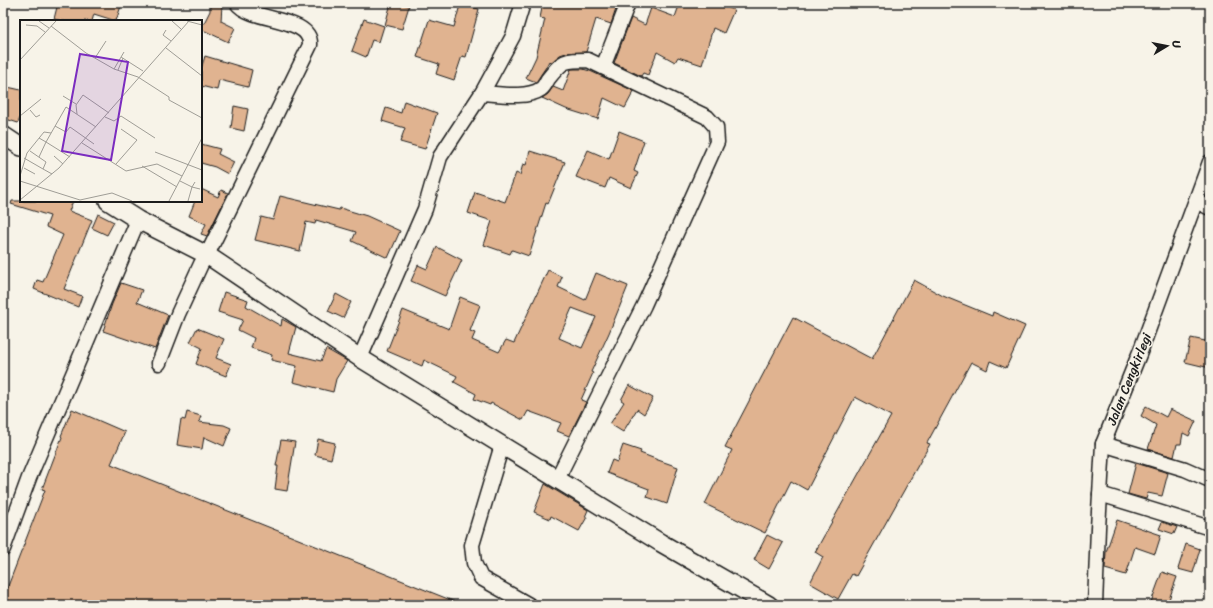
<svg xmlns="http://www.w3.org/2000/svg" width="1213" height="608" viewBox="0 0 1213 608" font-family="Sriracha,sans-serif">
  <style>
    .building { fill: #e0b390; stroke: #1c1c1c; fill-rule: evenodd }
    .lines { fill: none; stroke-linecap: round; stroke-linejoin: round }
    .minor-casing { stroke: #1c1c1c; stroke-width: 17 }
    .tertiary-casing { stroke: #1c1c1c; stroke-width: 20 }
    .minor { stroke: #f7f3e8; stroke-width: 14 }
    .tertiary { stroke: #f7f3e8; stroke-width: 17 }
    .labels { text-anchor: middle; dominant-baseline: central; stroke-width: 3; stroke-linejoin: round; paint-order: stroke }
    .street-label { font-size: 13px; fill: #1c1c1c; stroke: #f7f3e8 }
    .inset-road { fill: none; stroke: #9f9d96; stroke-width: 1 }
    .view { fill: #7b2cbf; fill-opacity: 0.15; stroke: #7b2cbf; stroke-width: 2 }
    .inset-edge { fill: none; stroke: #1c1c1c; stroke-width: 2 }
  </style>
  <rect width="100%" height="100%" fill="#f7f3e8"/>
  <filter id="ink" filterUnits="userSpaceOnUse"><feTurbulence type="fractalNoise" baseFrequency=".025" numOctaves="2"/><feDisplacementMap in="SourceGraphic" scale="8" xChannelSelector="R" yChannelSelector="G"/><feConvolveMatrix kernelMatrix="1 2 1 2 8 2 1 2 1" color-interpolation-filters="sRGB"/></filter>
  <g filter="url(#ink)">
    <g class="building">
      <polygon points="58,3 122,3 116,21 94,14 92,21 65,21 54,19"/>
      <polygon points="391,3 399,3 409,6 402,29 385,25"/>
      <polygon points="543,3 618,3 611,24 596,19 586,52 566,53 560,55 552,62 549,61 546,67 536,82 526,78 536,57 545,19 540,18"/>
      <polygon points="680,3 717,3 734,10 724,33 713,28 702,65 678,57 675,62 657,52 648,75 643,73 641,76 614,63 631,18 645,25 651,8 675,17"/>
      <polygon points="210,4 222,5 221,21 235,28 228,42 201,29 210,11"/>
      <polygon points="460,5 479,9 466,57 462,56 454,80 436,74 439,64 417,57 429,20 454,27"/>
      <polygon points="364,19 384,26 379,42 372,40 366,57 352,51"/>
      <polygon points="205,56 252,70 248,87 219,80 217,90 201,86 201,69"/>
      <polygon points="571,69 583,69 590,71 634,91 625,108 604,98 598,119 566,109 542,98 548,94 553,87 563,91"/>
      <polygon points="3,86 21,90 21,115 18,123 3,118"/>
      <polygon points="404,101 437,113 425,149 400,142 405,128 382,121 386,108 401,113"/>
      <polygon points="234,106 248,109 244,131 231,128"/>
      <polygon points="619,131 644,141 634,171 638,173 631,188 609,178 605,188 576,177 588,150 609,159"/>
      <polygon points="201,144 220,149 218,154 234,162 228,174 215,167 201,163"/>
      <polygon points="530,151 565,162 548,204 546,203 529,256 512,250 510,254 484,245 492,221 468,213 475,192 505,202 516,173 520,175 523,164 526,165"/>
      <polygon points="201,189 218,197 221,190 228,193 207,236 201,234 206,224 189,216 195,201 201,201"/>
      <polygon points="280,196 339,210 340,208 367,216 400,231 388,258 352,241 356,232 316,220 315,224 306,222 300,251 255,240 261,217 273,220"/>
      <polygon points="12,201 73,201 69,211 92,220 64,289 82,296 78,307 34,289 37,280 43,282 63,235 46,227 50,216 11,204"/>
      <polygon points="98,214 114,222 107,235 92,228"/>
      <polygon points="437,247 462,260 445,296 411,281 418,265 427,269"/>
      <path d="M548,270L562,277L558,287L585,300L596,273L628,286L609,333L591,372L593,373L581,400L586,402L569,436L557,431L561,423L528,411L523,420L491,403L490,405L474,399L476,394L454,382L457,376L424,360L422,366L387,351L403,310L449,329L460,297L480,305L470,331L475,333L472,340L499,352L506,340L514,343ZM572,308L596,317L582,348L559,338Z"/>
      <polygon points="914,280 943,296 992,316 993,312 1025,326 1006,368 990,361 987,370 971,362 927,443 930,444 856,576 852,574 838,599 810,583 823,557 815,552 891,416 855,397 807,490 791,481 765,533 705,504 732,450 725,447 793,317 872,359"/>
      <polygon points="121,283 142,290 137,302 168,315 155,349 103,331 112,304"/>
      <polygon points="224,292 248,300 246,306 281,326 282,319 296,327 289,353 321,361 326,349 347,361 336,379 333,392 293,382 297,366 271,360 272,355 251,348 254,338 238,330 243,320 218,312"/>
      <polygon points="336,294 351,302 343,318 328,311"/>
      <polygon points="197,328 224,339 216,358 231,364 226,376 196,364 202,348 190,342"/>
      <polygon points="1191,338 1210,342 1210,368 1185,362"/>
      <polygon points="629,385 653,398 644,414 637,409 623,432 610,424 624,402 621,400"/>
      <polygon points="1146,406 1166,417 1170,409 1196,421 1189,436 1183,433 1181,444 1177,444 1174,457 1148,449 1156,425 1141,416"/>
      <polygon points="72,409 125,432 111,464 463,605 3,605 3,599 45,490 42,489 62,437 61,436"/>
      <polygon points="187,412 201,416 199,422 224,425 231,428 224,446 204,437 202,449 177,445 181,419 185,420"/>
      <polygon points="318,439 335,443 331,459 315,455"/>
      <polygon points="281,440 295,442 287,491 275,489 278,466 276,466"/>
      <polygon points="623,445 641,451 640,453 658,460 678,467 667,504 647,497 649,489 607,473 612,460 617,462"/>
      <polygon points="1136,463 1168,473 1162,496 1148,493 1146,499 1128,494"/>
      <polygon points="545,484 588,510 585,517 587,517 579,531 551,516 550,519 534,512"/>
      <polygon points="1117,520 1161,535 1155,554 1135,547 1126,575 1105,569 1106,552"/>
      <polygon points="1162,522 1177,527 1174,534 1159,529"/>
      <polygon points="767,535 783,543 769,569 754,560"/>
      <polygon points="1186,544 1200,549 1193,573 1178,569"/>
      <polygon points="1162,572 1177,577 1167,605 1150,605"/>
    </g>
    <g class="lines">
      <g class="minor-casing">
        <g id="minor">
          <polyline points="603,67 628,3"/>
          <path d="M482,93C498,94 527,99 541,89C544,87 546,82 548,79C563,60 564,60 588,60L707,117L716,127L717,142L644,305L557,479"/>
          <polyline points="1196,201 1210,208"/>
          <polyline points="360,358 425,209 440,157 482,93 513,36 523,3"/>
          <path d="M159,363L178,314L201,264L207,255L310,45C312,16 250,22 237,3"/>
          <polyline points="1103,444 1185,469 1210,480"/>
          <polyline points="502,445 472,545 474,563 481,578 529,605"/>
          <polyline points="1100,494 1210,528"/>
          <polyline points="3,549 29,478 138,220"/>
          <polyline points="1095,605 1098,528 1103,444 1142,347 1210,162"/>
        </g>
      </g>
      <g class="tertiary-casing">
        <g id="tertiary">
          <polyline points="3,135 21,147"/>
          <polyline points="108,201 138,220 207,255 360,358 661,543 769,605"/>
        </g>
      </g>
      <use href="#minor" class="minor"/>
      <use href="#tertiary" class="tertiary"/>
    </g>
  </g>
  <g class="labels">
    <g class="street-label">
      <text transform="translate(1129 379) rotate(-68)">Jalan Cengkirlegi</text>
    </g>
  </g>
  <g transform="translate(20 20)">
    <rect width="182" height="182" fill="#f7f3e8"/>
    <path class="inset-road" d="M19,1L29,8M152,1L161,9M167,1L182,5M6,5L17,6L25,12M31,6L66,33L94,49L118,57L149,77V80L182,98M146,10L143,15L151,21M146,28L182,56M101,37L123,51M75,38L86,21M0,40L36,1M94,49L104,32M98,50L103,38M43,76L56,84M10,90L16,97L20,95M57,94L56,85L63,75L89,93M0,96L21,79M85,97L94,101L101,96L135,118M35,106L46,112L50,107L74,124M62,123L106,151L137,144L162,156M10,131L26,142L23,149L32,154M135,132L182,150M34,136L43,144M19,137L26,122L19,118M50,137L26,122L46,87L76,107M4,138L23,149M96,144L117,120L101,109M122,146L157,167M4,148L15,154M0,156L7,133L24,112L31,113M0,161L60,180L92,173L112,181M160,161L172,167L168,181M175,162L172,167L180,169M0,180L39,148L169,1M149,181L182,118"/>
    <path class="view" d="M60,34L108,42L91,140L42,131Z"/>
    <rect width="182" height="182" class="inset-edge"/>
  </g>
  <rect width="1213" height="608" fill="none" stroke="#f7f3e8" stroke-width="16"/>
  <rect x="8" y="8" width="1197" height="592" fill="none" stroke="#1c1c1c" stroke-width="1.5" filter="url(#ink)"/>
  <g transform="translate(1167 46) rotate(80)" stroke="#f7f3e8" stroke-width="3" paint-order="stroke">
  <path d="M0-3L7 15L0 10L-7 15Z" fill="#1c1c1c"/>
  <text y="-6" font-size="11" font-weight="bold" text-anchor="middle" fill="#1c1c1c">U</text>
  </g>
</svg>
